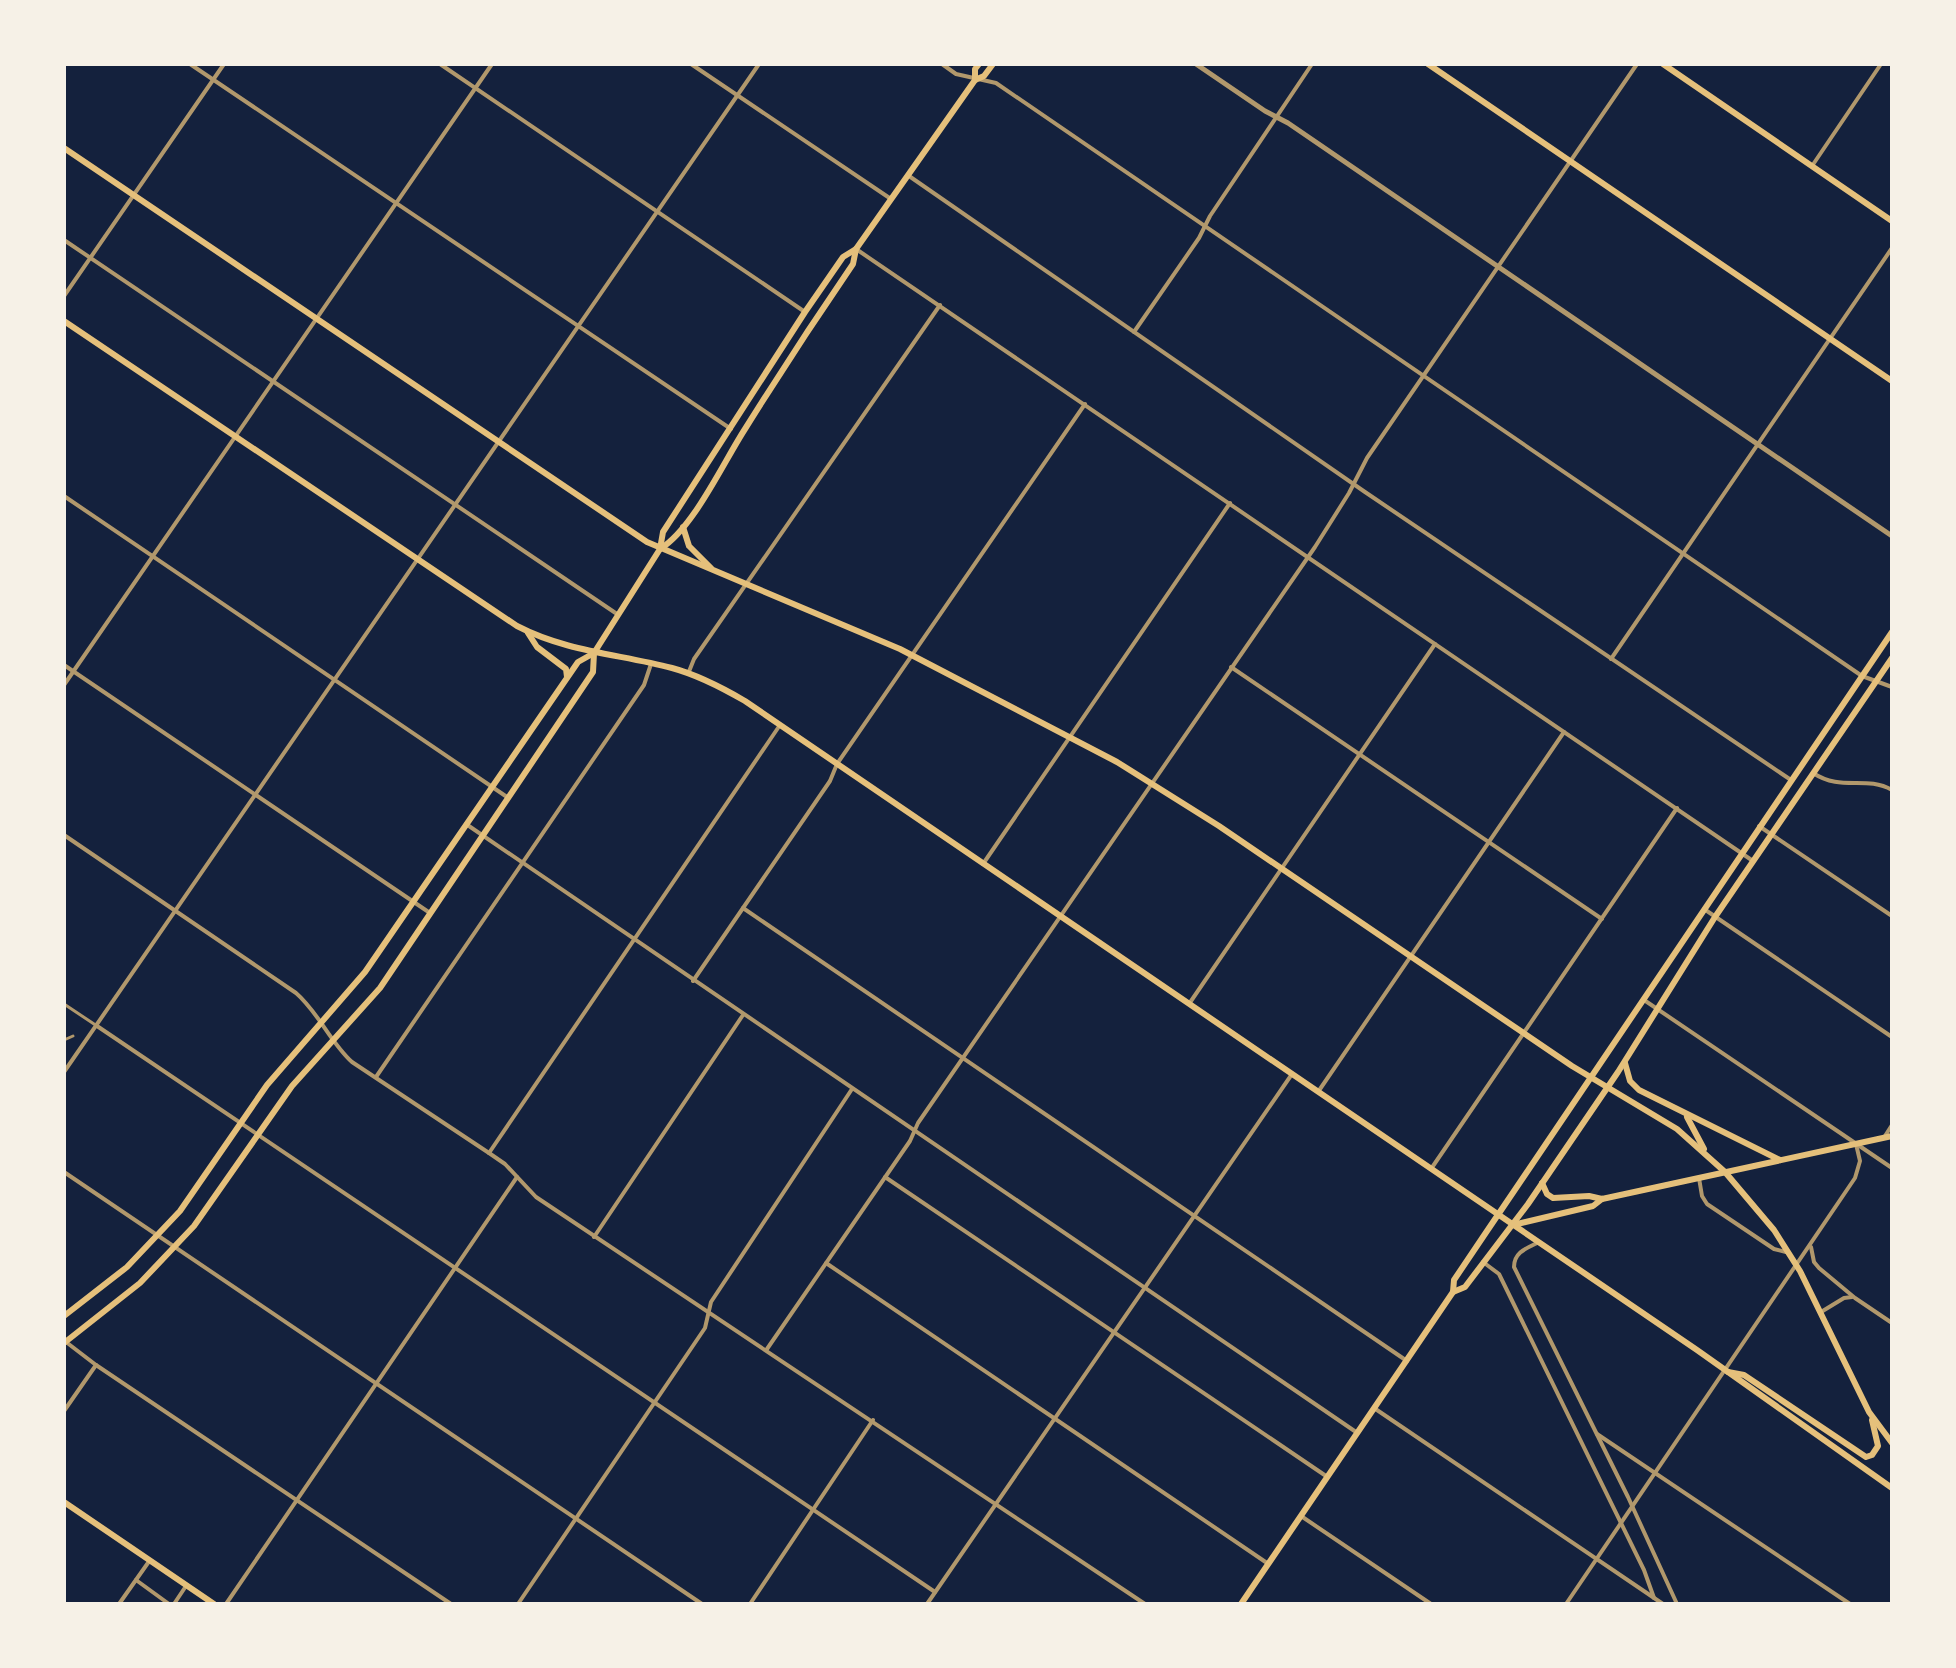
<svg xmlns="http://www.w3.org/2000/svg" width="1956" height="1668" viewBox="0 0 1956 1668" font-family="Arial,sans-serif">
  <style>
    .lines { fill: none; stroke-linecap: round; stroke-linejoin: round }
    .pedestrian { stroke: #b1986c; stroke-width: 3 }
    .minor { stroke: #b1986c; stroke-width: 4 }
    .tertiary { stroke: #b1986c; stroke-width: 5 }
    .secondary { stroke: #e5c07b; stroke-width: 6 }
    .primary { stroke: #e5c07b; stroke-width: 6 }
  </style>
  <rect width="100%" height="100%" fill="#14213d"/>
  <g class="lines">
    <g class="pedestrian">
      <polyline points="64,1004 97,1026"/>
      <polyline points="64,1040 73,1036"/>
    </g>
    <g class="minor">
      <polyline points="190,64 731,429"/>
      <polyline points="440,64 805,312"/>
      <polyline points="691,64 891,199"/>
      <polyline points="942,64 956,74 996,83 1862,676 1892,687"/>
      <polyline points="1812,166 1881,64"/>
      <polyline points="909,176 1365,492 1791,780"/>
      <polyline points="64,240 617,614"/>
      <polyline points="856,249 1753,861"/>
      <polyline points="64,296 224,64"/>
      <polyline points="1134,332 1199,238 1210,216 1312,64"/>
      <polyline points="64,496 507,797"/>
      <polyline points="1611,659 1892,248"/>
      <polyline points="64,665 430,913"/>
      <polyline points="1231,667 1602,919"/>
      <polyline points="688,674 694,659 940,305"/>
      <polyline points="64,685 492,64"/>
      <path d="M1813,773C1842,792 1865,775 1892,790"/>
      <polyline points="466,824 1356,1432"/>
      <polyline points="1759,826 1892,916"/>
      <path d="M64,835L296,993C319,1013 330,1042 352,1062L489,1153L505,1164L536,1197L1145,1604"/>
      <polyline points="983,864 1230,503"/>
      <polyline points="743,908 1407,1361"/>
      <polyline points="1704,909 1892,1037"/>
      <polyline points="693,981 830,781 837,764 1085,404"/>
      <polyline points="1644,1000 1892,1168"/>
      <polyline points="1189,1004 1435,644"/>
      <polyline points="97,1026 935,1592"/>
      <polyline points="64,1072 759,64"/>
      <polyline points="376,1077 644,685 651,664"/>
      <polyline points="1318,1092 1564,732"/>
      <polyline points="1885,1136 1892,1125"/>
      <polyline points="489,1153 780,725"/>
      <polyline points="1431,1169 1677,808"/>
      <polyline points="64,1172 702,1604"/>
      <polyline points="885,1177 1326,1476"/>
      <polyline points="1699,1178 1702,1196 1707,1204 1774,1249 1786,1252"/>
      <polyline points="594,1237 743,1015"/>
      <path d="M1539,1242C1527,1248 1514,1252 1514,1267L1628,1497L1677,1604"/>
      <polyline points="1811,1247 1814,1262 1819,1268 1855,1298 1892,1323"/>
      <polyline points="1483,1262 1499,1274 1644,1570 1654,1598"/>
      <polyline points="826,1263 1267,1563"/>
      <polyline points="1821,1312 1844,1298 1852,1297"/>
      <polyline points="66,1342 96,1365 451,1604"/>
      <polyline points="767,1349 910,1141 918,1123 1315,547 1349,493 1367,458 1637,64"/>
      <polyline points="1374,1408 1663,1604"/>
      <polyline points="64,1411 96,1365"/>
      <polyline points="1597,1434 1850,1604"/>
      <polyline points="1301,1516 1431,1604"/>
      <polyline points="136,1580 169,1604"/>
      <polyline points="119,1604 150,1560"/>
      <polyline points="174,1604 186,1586"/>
      <polyline points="226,1604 517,1177"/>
      <polyline points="518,1604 705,1328 711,1302 852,1089"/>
      <polyline points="750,1604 873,1420"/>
      <polyline points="927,1604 1292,1074"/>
      <polyline points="1566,1604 1855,1178 1860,1161 1856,1144"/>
    </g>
    <polyline class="tertiary" points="1196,64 1265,111 1288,123 1892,536"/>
    <g class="secondary">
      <polyline points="975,80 975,69 979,64"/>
      <polyline points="64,148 647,542 900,649 1117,762 1219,826 1572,1066 1677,1129 1725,1172 1774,1230 1800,1271 1869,1412 1892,1443"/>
      <path d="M64,321L517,626C567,652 619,654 672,668C698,675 721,687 745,701L1697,1350L1892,1488"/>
      <polyline points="683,527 689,546 711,568"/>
      <path d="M660,549C693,529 723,463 745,429C780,373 816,318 853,264L856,249"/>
      <polyline points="528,633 537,647 566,669 567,677"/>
      <polyline points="1625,1063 1630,1081 1639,1090 1780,1160"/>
      <polyline points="1687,1117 1704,1149"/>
      <polyline points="1542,1183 1547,1194 1553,1198 1589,1196 1602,1199 1892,1136"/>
      <polyline points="1513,1225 1593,1206 1602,1199"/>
      <polyline points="1453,1292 1465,1287 1528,1204 1618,1072 1715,917 1892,658"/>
      <polyline points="64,1316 127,1267 180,1211 267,1085 365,972 578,662 594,653"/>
      <polyline points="64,1343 140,1283 194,1226 292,1086 380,988 593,672 594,653 660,549 663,532 805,312 843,257 856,249 975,80 984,76 993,64"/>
      <polyline points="1728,1372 1744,1375 1866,1457 1872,1455 1878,1446 1872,1420"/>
      <polyline points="64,1502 214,1604"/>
      <polyline points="1241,1604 1453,1292 1454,1280 1487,1231 1892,632"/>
    </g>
    <g class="primary">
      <polyline points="1428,64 1892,381"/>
      <polyline points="1663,64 1892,221"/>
    </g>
  </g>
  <rect width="1956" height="1668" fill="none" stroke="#f6f1e7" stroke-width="132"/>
</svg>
